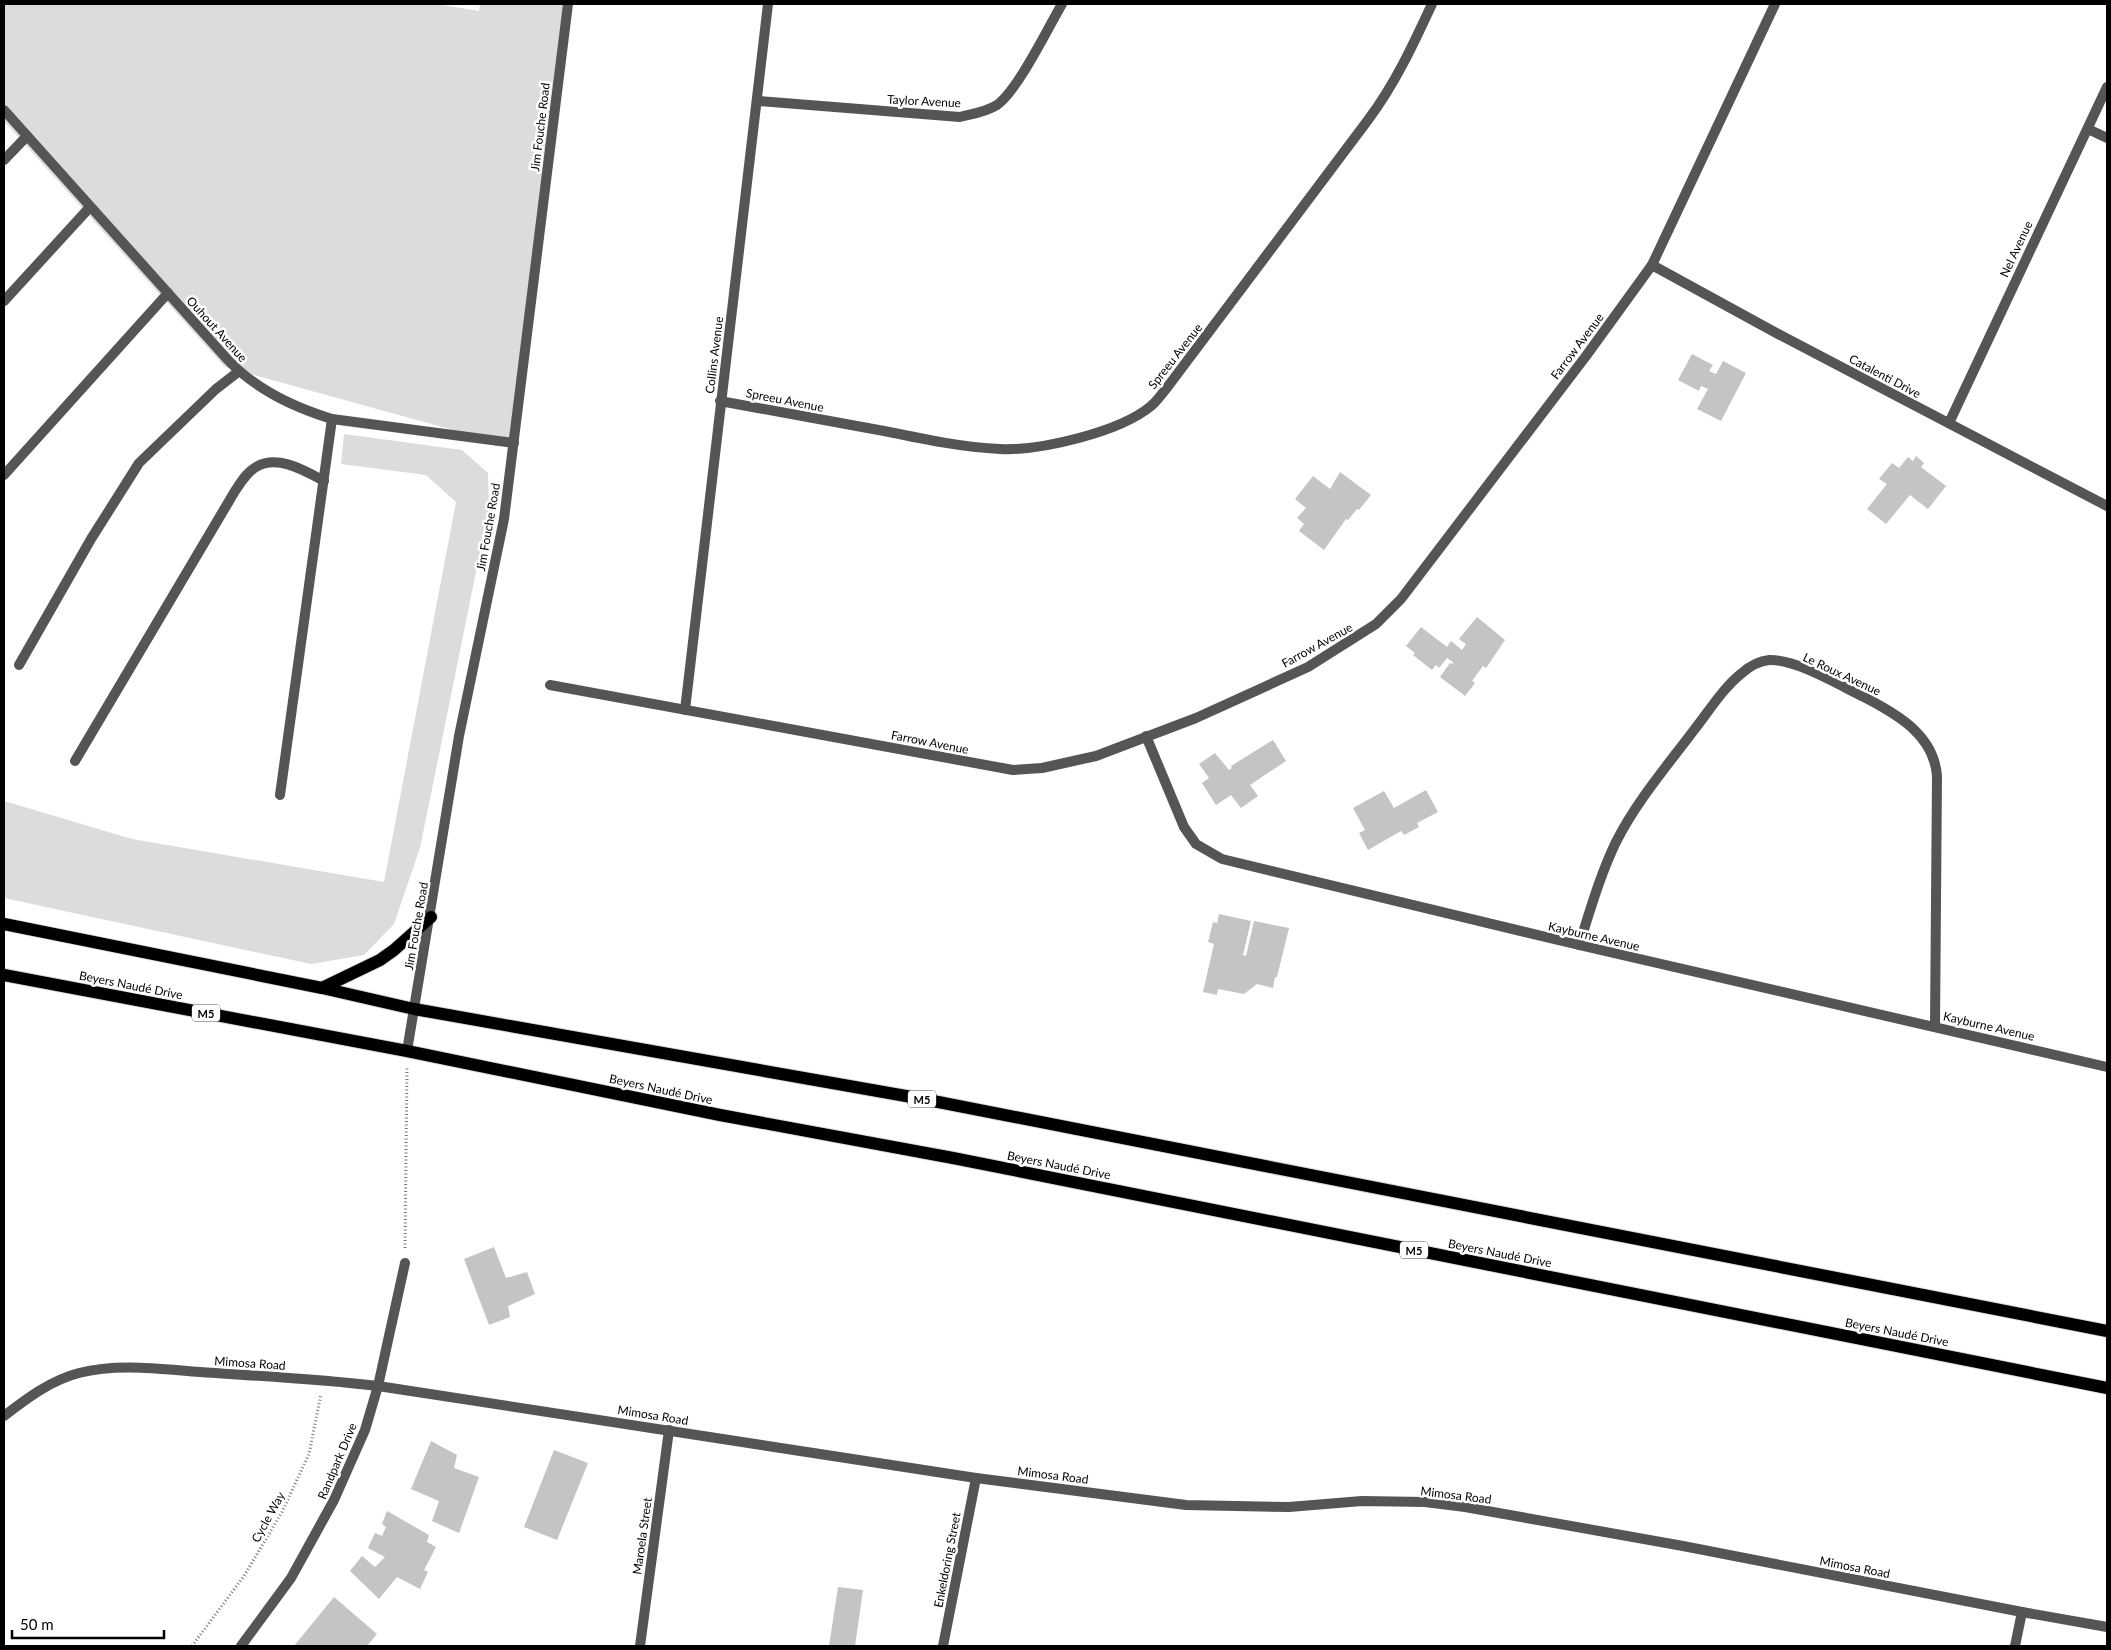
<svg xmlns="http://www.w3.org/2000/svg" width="2111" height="1650" viewBox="0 0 2111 1650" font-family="Lato,sans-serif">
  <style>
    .green { fill: #dcdcdc }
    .building { fill: #c4c4c4 }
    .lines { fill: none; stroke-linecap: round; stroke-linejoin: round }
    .primary-casing { stroke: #dbdbdb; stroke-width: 14 }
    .path { stroke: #777; stroke-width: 3; stroke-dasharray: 1 2.5; stroke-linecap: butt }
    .minor { stroke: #555; stroke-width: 10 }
    .tertiary { stroke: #555; stroke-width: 10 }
    .primary { stroke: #000; stroke-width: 12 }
    .labels { text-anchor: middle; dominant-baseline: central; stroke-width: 5; stroke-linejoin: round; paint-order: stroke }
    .shield { fill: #fff; stroke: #4c4c4c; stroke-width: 1 }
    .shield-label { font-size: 11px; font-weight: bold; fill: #000 }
    .street-label { font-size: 12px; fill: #000; stroke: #fff }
  </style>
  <rect width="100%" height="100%" fill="#fff"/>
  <g class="green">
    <polygon points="4,4 437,4 479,11 480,4 568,4 511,446 225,367 4,121"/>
    <polygon points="344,434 462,450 488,473 489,508 420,848 394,924 364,955 311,964 4,898 4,801 132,839 384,882 456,502 426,475 341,464"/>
  </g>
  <g class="building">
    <polygon points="1692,354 1713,365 1709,371 1716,374 1723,361 1746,373 1721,421 1697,409 1708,389 1701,386 1699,391 1678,380"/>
    <polygon points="1916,456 1924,463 1921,467 1946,486 1928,509 1910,495 1886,524 1867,509 1887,484 1879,479 1892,463 1899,468 1908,457 1913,461"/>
    <polygon points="1340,472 1371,495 1359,510 1357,509 1348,520 1346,519 1324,550 1299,531 1304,524 1297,518 1306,508 1295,499 1313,476 1330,489"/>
    <polygon points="1477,617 1505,640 1486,668 1483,666 1472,681 1475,683 1465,696 1440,677 1450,663 1452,664 1453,662 1447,658 1439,668 1436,665 1432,670 1413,655 1415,653 1406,646 1421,627 1447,647 1451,641 1462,650 1466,644 1459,639"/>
    <polygon points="1273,740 1286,761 1250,785 1258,796 1241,808 1231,795 1216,805 1202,783 1209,778 1199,764 1215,753 1229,770 1232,768 1231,766"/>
    <polygon points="1426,790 1438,812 1417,823 1419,827 1404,835 1401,831 1368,850 1359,833 1365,830 1353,808 1384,791 1394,808"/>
    <polygon points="1219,914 1251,921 1243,955 1246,956 1254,921 1289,928 1277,977 1275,977 1273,988 1257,984 1244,994 1218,989 1217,995 1203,992 1214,944 1208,942 1213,922 1217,923"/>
    <polygon points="494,1247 506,1278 527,1272 535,1294 508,1306 510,1317 489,1325 464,1259"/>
    <polygon points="431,1441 457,1455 454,1468 479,1477 459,1533 432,1521 439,1501 411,1489"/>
    <polygon points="554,1450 588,1463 557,1540 524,1527"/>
    <polygon points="387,1511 429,1535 427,1542 436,1547 424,1570 428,1572 420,1589 397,1577 379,1599 350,1571 362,1556 375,1567 385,1557 368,1548 375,1533 382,1536 386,1527 382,1524"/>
    <polygon points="838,1587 863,1590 855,1646 829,1646"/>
    <polygon points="334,1597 377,1634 367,1646 294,1646"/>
  </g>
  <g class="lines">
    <g class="primary-casing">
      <g id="primary">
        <polyline points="4,924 322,988 414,1009 923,1099 2107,1331"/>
        <polyline points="4,975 407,1051 720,1115 953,1158 2107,1388"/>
        <polyline points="322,988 380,960 394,950 431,917"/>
      </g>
    </g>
    <g class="path">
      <polyline points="405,1248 407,1067"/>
      <polyline points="192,1646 244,1576 282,1512 309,1454 321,1394"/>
    </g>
    <g class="minor">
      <path d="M758,101L960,117C972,114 986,112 997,105C1018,90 1048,28 1062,4"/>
      <path d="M4,110L227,359C255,389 293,407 332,419L514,443"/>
      <polyline points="2088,129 2107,138"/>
      <polyline points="4,160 27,136"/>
      <polyline points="1652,265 1780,335 2107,506"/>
      <polyline points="4,301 90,207"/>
      <path d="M720,401C775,411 830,421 884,431C923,439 961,447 1000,449C1040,451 1120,432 1151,406C1156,402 1161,395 1166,389L1368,120C1395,84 1413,45 1432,4"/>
      <polyline points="1949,423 2107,87"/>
      <polyline points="4,475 168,293"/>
      <polyline points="19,665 91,539 139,463 216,389 238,372"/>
      <polyline points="550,685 1013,770 1042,768 1096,756 1196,718 1308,667 1376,624 1401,599 1586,356 1652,265 1775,4"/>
      <polyline points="685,710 768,4"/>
      <polyline points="1146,736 1184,827 1196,844 1222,859 1579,945 2107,1067"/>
      <path d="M75,761L235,491C241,482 247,472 256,467C278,454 305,471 324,481"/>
      <polyline points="280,795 332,419"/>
      <path d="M1579,945C1590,911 1600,875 1616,842C1636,802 1667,766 1694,730C1709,711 1723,688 1742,673C1750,666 1759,661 1769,660C1796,659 1839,685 1864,697C1897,714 1934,735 1937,776L1935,1026"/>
      <path d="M4,1416C26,1399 51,1380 79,1373C118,1363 160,1369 200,1372C259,1376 319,1379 378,1386L976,1478L1186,1505L1289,1507L1362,1501L1425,1502L1465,1507L1683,1546L2022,1612L2107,1627"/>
      <polyline points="241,1646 291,1578 334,1500 365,1430 378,1386 405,1263"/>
      <polyline points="640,1646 669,1430"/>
      <polyline points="943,1646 976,1478"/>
      <polyline points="2015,1646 2022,1612"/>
    </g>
    <polyline class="tertiary" points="407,1051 459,736 504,519 568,4"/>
    <use href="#primary" class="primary"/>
  </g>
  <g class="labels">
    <g class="shield">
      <rect x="192" y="1004.5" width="28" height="17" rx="4"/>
      <rect x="908" y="1090.5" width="28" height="17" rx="4"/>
      <rect x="1400" y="1241.5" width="28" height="17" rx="4"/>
    </g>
    <g class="shield-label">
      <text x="206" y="1013">M5</text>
      <text x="922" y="1099">M5</text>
      <text x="1414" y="1250">M5</text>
    </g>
    <g class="street-label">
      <text transform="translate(924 101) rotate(3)">Taylor Avenue</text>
      <text transform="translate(540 127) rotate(-83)">Jim Fouche Road</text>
      <text transform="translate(2016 249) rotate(-65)">Nel Avenue</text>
      <text transform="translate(217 329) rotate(48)">Ouhout Avenue</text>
      <text transform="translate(1577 346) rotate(-53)">Farrow Avenue</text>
      <text transform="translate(714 355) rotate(-83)">Collins Avenue</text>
      <text transform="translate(1175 356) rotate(-52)">Spreeu Avenue</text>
      <text transform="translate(1885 376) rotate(28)">Catalenti Drive</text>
      <text transform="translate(785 400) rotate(11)">Spreeu Avenue</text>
      <text transform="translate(488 527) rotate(-80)">Jim Fouche Road</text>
      <text transform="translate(1317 645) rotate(-29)">Farrow Avenue</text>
      <text transform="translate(1842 674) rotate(25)">Le Roux Avenue</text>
      <text transform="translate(930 742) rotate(11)">Farrow Avenue</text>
      <text transform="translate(416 926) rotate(-80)">Jim Fouche Road</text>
      <text transform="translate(1594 936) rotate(13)">Kayburne Avenue</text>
      <text transform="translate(131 985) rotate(11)">Beyers Naudé Drive</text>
      <text transform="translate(1989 1026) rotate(13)">Kayburne Avenue</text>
      <text transform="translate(661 1089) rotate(12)">Beyers Naudé Drive</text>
      <text transform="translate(1059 1165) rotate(11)">Beyers Naudé Drive</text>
      <text transform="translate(1500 1253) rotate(11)">Beyers Naudé Drive</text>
      <text transform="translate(1897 1332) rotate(11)">Beyers Naudé Drive</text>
      <text transform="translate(250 1363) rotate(4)">Mimosa Road</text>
      <text transform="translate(653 1415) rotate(9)">Mimosa Road</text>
      <text transform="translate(337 1461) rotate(-67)">Randpark Drive</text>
      <text transform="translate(1053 1475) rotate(7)">Mimosa Road</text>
      <text transform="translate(1456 1495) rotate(7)">Mimosa Road</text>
      <text transform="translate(268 1517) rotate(-61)">Cycle Way</text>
      <text transform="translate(642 1536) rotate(-82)">Maroela Street</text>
      <text transform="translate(947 1560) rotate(-79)">Enkeldoring Street</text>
      <text transform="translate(1855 1567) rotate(11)">Mimosa Road</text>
    </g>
  </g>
  <rect width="2111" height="1650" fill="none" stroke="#000000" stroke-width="10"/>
  <path d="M12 1630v8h152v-8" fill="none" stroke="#000000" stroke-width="2.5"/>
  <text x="20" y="1630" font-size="15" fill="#000000" stroke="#ffffff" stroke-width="4" paint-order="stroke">50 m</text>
</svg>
